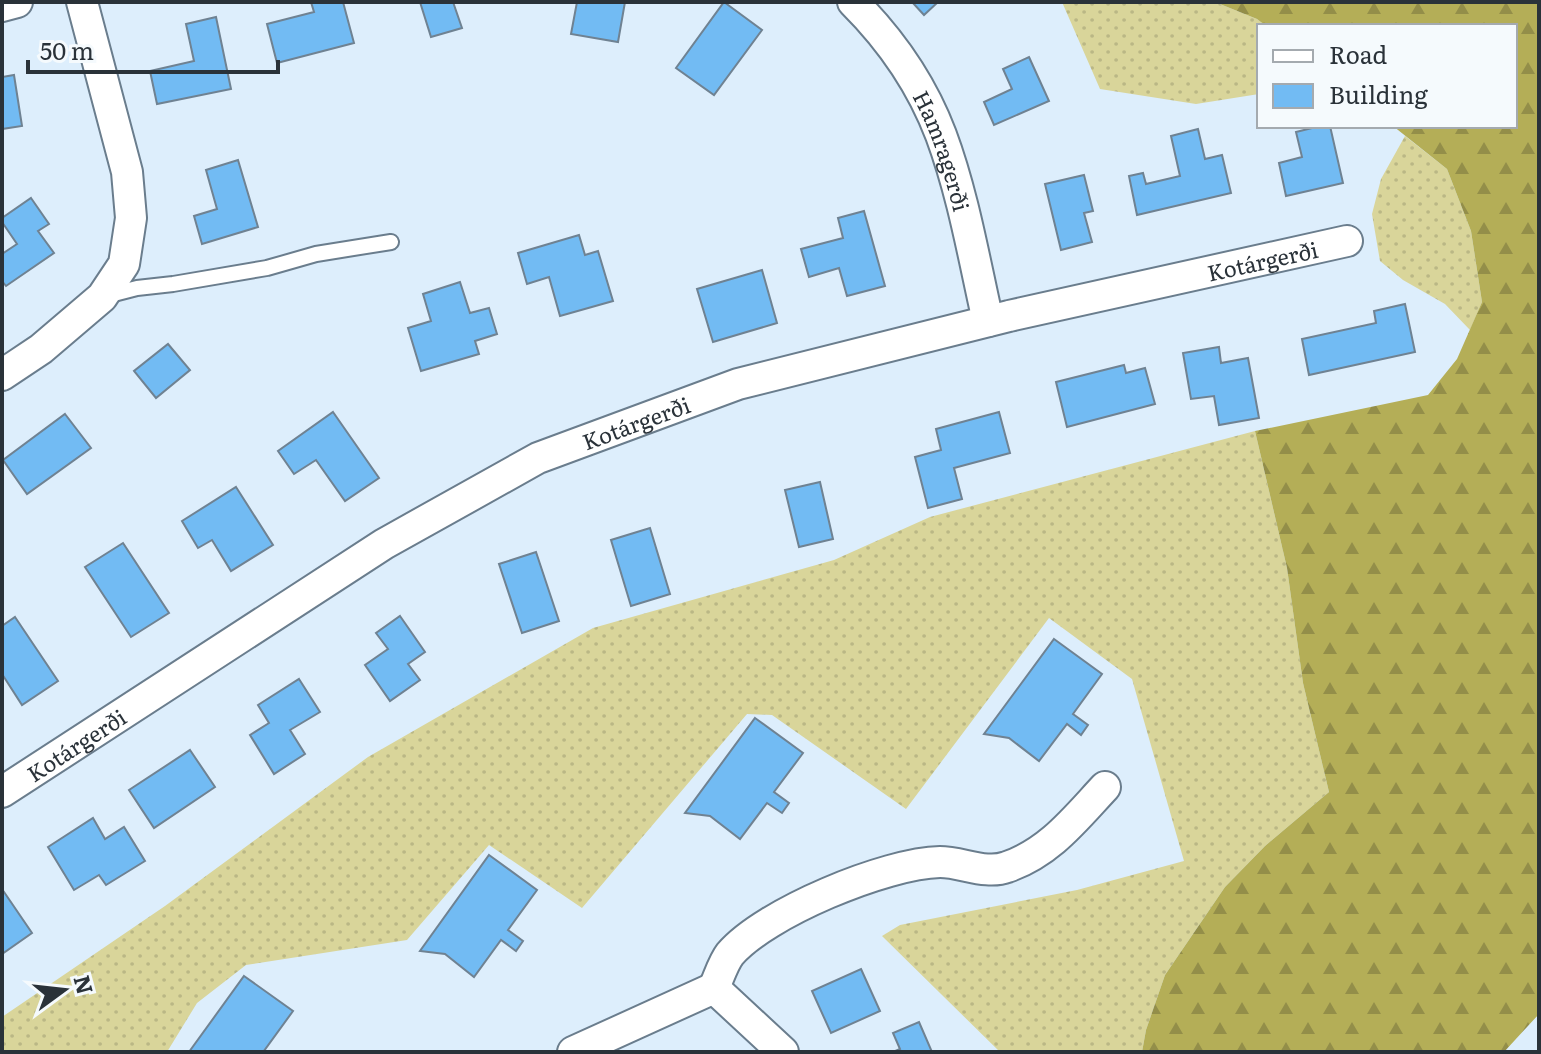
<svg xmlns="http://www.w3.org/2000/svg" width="1541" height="1054" viewBox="0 0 1541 1054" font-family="Literata,serif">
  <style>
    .grass { fill: url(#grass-dots) }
    .forest { fill: url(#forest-firs) }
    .building { fill: #72bbf3; stroke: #6f8292; stroke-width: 2 }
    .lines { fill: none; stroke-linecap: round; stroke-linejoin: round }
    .service-casing { stroke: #6a7d8d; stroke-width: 18 }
    .minor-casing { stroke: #6a7d8d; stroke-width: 34 }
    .service { stroke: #fff; stroke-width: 14 }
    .minor { stroke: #fff; stroke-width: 30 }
    .labels { text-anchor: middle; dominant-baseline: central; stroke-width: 8; stroke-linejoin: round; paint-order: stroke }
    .street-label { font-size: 22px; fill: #2a3239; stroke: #f5fafd }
  </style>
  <defs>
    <pattern id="grass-dots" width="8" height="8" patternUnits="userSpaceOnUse" patternTransform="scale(2)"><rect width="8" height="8" fill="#d9d59a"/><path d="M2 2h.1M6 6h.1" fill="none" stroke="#bab785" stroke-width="1.8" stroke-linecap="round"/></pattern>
    <pattern id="forest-firs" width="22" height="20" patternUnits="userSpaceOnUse" patternTransform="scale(2)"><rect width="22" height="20" fill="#b4ae57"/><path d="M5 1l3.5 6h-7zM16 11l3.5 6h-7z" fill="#938e49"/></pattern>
  </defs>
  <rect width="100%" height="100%" fill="#ddeefc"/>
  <g class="grass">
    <polygon points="1062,2 1215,2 1257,19 1266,26 1259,26 1259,94 1196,104 1100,89"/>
    <polygon points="1405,136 1447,169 1471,231 1482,302 1470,330 1445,304 1403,280 1380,261 1372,214 1381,179"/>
    <polygon points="1255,431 1287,568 1303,683 1329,792 1265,846 1225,887 1165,975 1146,1030 1142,1052 1000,1052 882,936 900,925 1077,890 1184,861 1132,679 1049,618 906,809 772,715 747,714 582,908 489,845 407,940 246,965 197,1003 167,1052 2,1052 2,1017 165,906 368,757 593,628 834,560 930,517"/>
  </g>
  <polygon class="forest" points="1215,2 1539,2 1539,1014 1504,1052 1142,1052 1146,1030 1165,975 1225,887 1265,846 1329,792 1303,683 1287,568 1255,431 1428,395 1457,359 1482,302 1471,231 1447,169 1393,126 1515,126 1515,26 1266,26 1257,19"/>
  <g class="building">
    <polygon points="311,2 343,2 354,43 277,63 267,24 314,12"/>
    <polygon points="420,2 453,2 462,28 431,37"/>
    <polygon points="577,2 625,2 618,42 571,34"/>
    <polygon points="724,2 762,30 714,95 676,68"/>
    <polygon points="912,2 938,2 924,15"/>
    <polygon points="216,17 231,89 157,104 150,71 194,61 186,24"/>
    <polygon points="1029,57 1049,101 994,125 984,102 1012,89 1003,69"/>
    <polygon points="14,75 22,126 2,129 2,77"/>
    <polygon points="1320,126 1330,126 1343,183 1286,196 1279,163 1302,157 1296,132"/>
    <polygon points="1198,129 1205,159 1222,155 1231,193 1137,215 1129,176 1143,173 1146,184 1180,176 1171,136"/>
    <polygon points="238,160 258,227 202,244 194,216 217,209 206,170"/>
    <polygon points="1084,175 1093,211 1084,213 1092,242 1061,250 1045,184"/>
    <polygon points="31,198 49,224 38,231 54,253 6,286 2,281 2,254 17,244 2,222 2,218"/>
    <polygon points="864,211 885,286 847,296 839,268 809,277 801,249 843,238 838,218"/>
    <polygon points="579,235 585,255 598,251 613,301 560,316 549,277 527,284 518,253"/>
    <polygon points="762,270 777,323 713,342 697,289"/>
    <polygon points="460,282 470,313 489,308 497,334 475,341 479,354 421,371 408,328 431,321 423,294"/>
    <polygon points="1405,304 1415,352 1309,375 1302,339 1376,323 1374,311"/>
    <polygon points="168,344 190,370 156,398 134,371"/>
    <polygon points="1219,347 1221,363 1248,358 1259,418 1219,425 1214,396 1191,399 1183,353"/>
    <polygon points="1124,365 1126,373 1145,368 1155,404 1067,427 1056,382"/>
    <polygon points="333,412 379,478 345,501 316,460 294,474 278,451"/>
    <polygon points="999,412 1010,453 954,468 962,499 928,508 915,457 941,450 936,429"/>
    <polygon points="65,414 91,448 27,494 3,460"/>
    <polygon points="820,482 833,539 799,547 785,490"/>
    <polygon points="236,487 273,545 231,571 212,540 198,548 182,521"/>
    <polygon points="650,528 670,594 631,606 611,540"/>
    <polygon points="123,543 169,613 131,637 85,567"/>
    <polygon points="536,552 559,621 522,633 499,564"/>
    <polygon points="400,616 425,652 408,664 420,680 390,701 365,665 388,649 376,633"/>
    <polygon points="15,617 58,681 22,705 2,674 2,626"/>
    <polygon points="1054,639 1102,674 1073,714 1088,725 1081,735 1067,724 1039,761 1009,738 984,734"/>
    <polygon points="299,679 320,712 290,730 305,754 274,774 250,735 269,723 258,705"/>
    <polygon points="755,718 803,753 774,792 789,803 782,813 767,803 740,839 710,816 685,813"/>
    <polygon points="190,750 215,787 154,828 129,790"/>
    <polygon points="93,818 105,839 124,827 145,861 106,885 99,875 74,890 48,847"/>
    <polygon points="489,855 537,890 508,930 523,941 516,951 501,940 474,977 445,954 420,951"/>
    <polygon points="2,889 32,933 2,954"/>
    <polygon points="861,969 880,1011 831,1033 812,991"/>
    <polygon points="244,976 293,1011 264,1051 266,1052 189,1052"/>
    <polygon points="919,1022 932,1052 893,1052 900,1049 893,1033"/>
  </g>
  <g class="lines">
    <g class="service-casing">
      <polyline id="service" points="106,296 137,288 173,284 267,268 316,254 391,242"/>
    </g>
    <g class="minor-casing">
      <g id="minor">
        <path id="s1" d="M853,2C891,40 922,85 941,135C963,194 974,259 988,321"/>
        <polyline points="2,6 17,2"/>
        <polyline points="2,375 41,349 102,297 124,264 131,218 127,172 82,2"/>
        <path id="s2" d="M2,792L384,544L538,458L738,384L1009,316L1347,241"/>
        <path d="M714,988C719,977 723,963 730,954C765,913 886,863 940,862C962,862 986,875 1007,867C1050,852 1075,819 1105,787"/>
        <polyline points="714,988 783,1052"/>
        <polyline points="573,1052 714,988"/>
      </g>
    </g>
    <use href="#service" class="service"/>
    <use href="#minor" class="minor"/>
  </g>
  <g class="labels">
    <g class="street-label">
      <text stroke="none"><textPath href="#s1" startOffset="176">Hamragerði</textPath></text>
      <text stroke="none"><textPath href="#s2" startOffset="1384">Kotárgerði</textPath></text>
      <text stroke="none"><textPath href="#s2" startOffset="736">Kotárgerði</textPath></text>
      <text stroke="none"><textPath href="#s2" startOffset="88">Kotárgerði</textPath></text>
    </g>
  </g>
  <rect width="1541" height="1054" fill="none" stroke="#2a3239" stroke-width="8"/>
  <rect x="1257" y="24" width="260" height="104" fill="#f5fafd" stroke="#a4aaaf" stroke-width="2"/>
  <rect x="1273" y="50" width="40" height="12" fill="#ffffff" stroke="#a4aaaf" stroke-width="2"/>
  <text x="1329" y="64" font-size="24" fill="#2a3239">Road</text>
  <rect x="1273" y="84" width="40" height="24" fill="#72bbf3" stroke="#a4aaaf" stroke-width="2"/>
  <text x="1329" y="104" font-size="24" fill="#2a3239">Building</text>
  <g transform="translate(64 990) rotate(75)" stroke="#f5fafd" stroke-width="6" paint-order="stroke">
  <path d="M0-6L14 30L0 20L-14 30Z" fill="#2a3239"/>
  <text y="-12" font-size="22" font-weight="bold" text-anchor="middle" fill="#2a3239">N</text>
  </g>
  <path d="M28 60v12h250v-12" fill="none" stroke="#2a3239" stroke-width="4"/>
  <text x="40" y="60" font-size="24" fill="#2a3239" stroke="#f5fafd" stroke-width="6" paint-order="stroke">50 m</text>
</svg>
